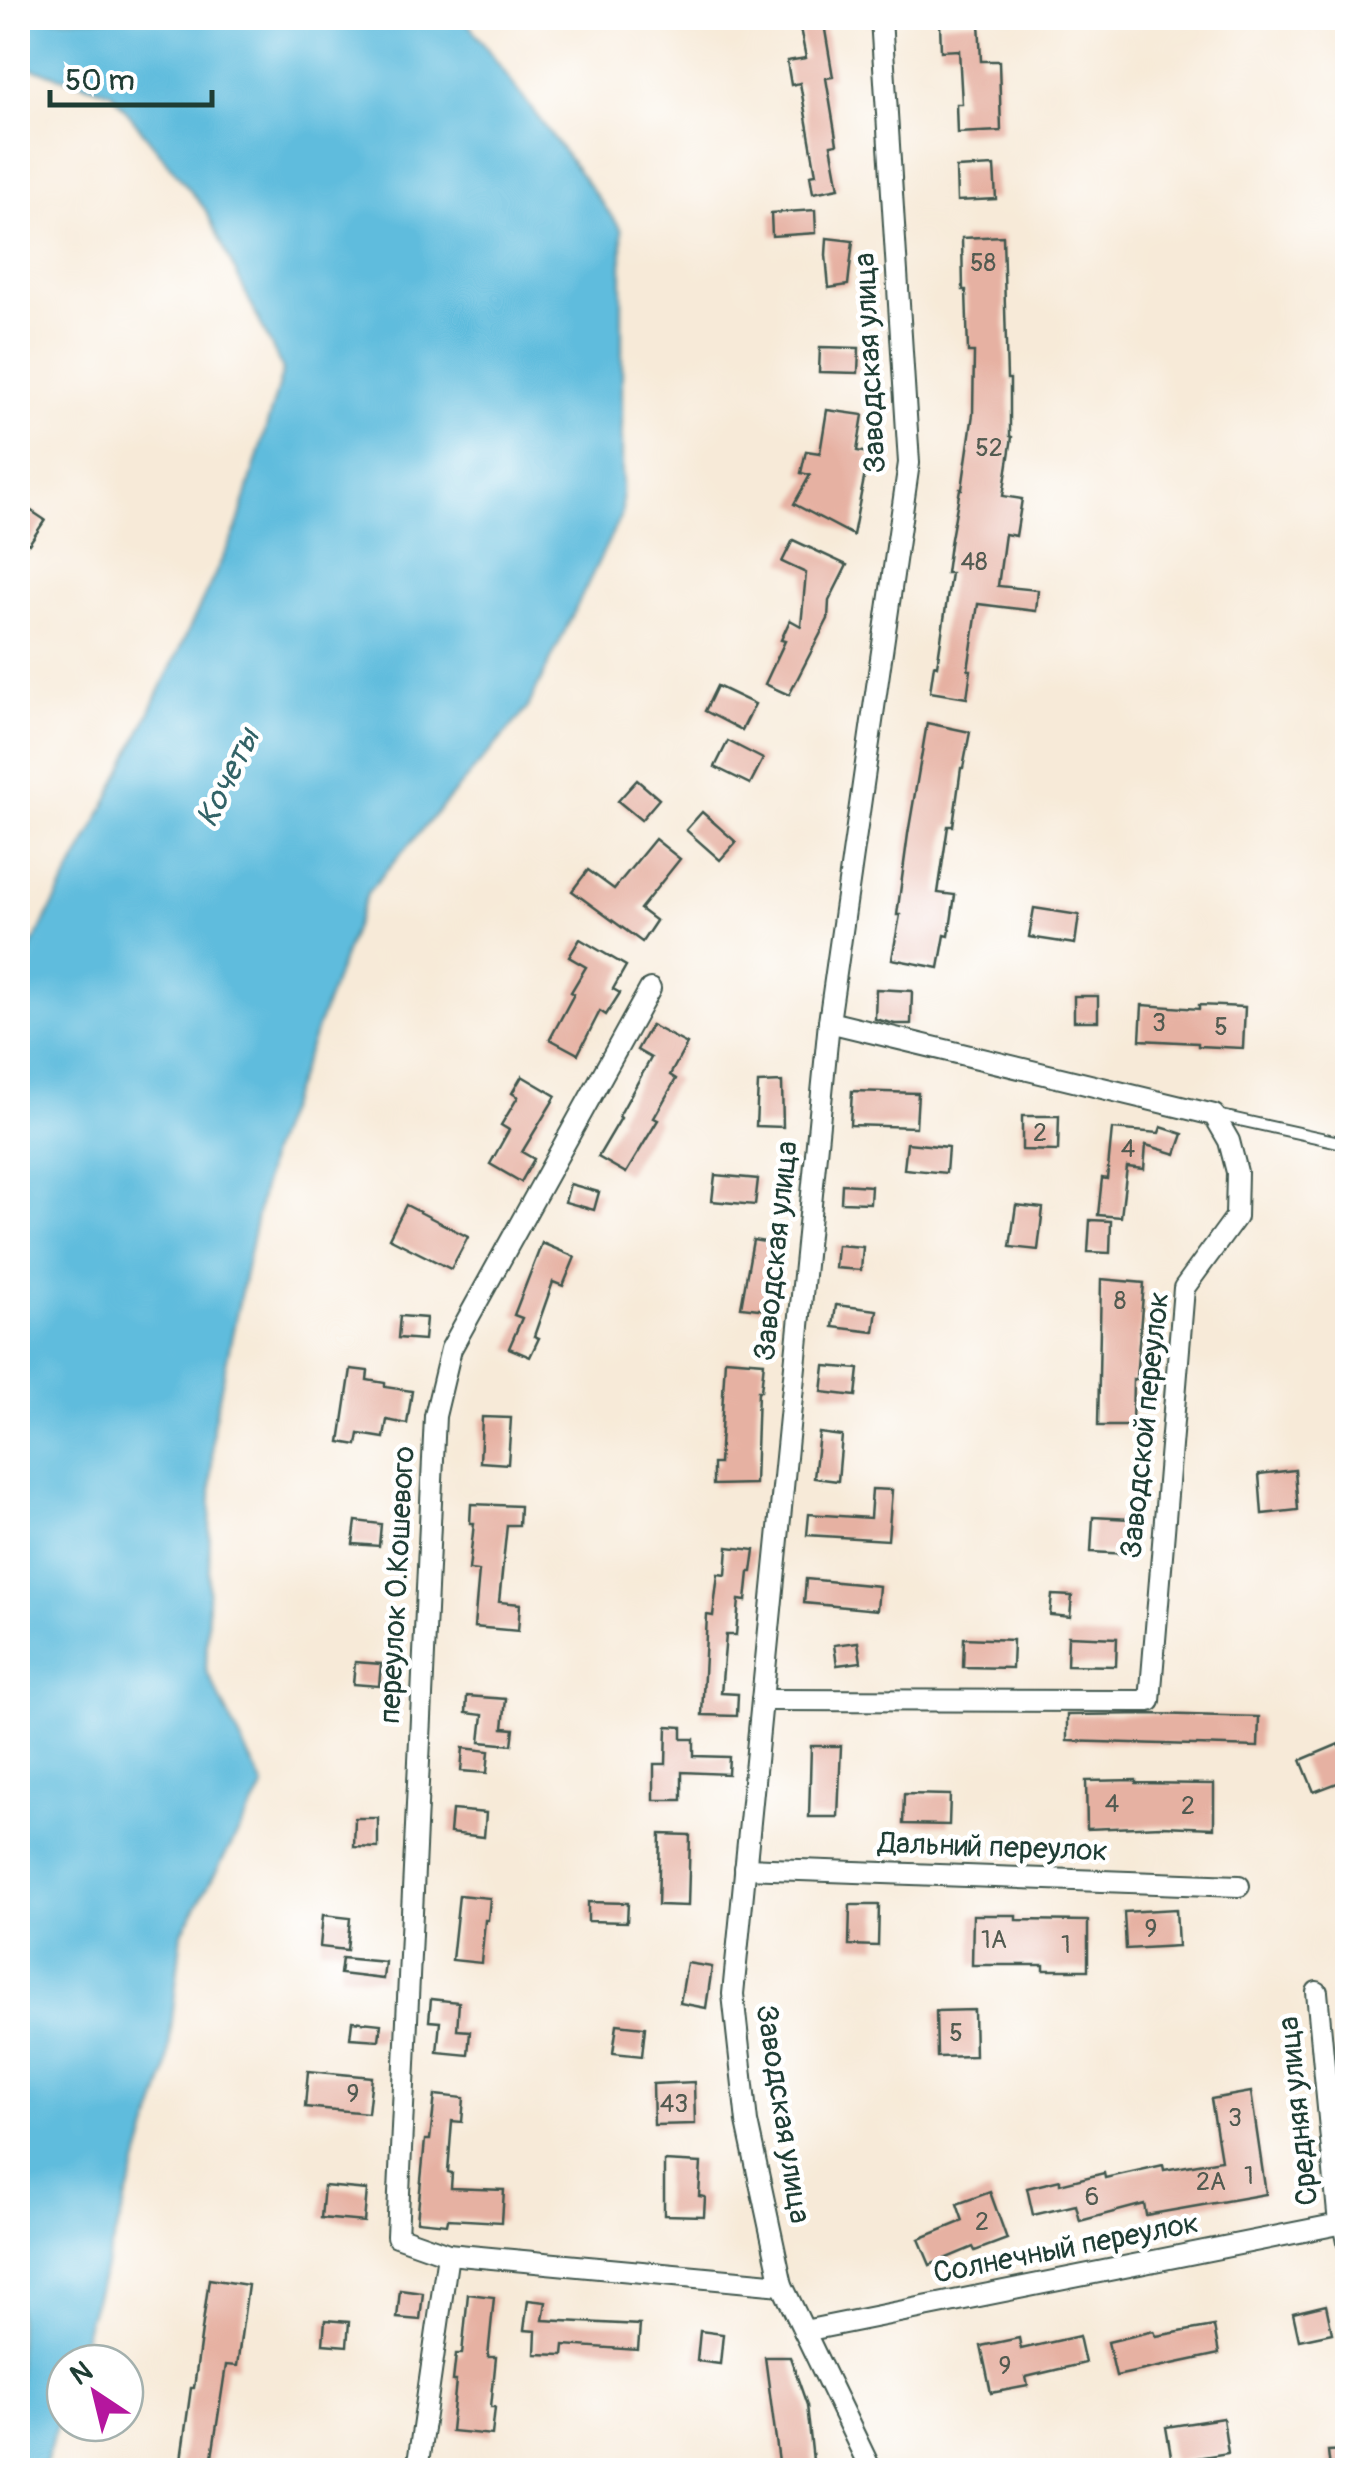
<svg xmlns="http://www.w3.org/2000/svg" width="1365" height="2488" viewBox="0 0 1365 2488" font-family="Pangolin,sans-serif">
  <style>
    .water { fill: #5fbcdd; stroke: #3f7c88; stroke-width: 2.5 }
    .building { fill: #e6b1a2 }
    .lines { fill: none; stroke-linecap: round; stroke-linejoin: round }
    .lane-casing { stroke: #3f574d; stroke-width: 14 }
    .street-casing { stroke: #3f574d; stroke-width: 24 }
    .lane { stroke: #fff; stroke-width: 10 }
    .street { stroke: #fff; stroke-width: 20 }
    .labels { text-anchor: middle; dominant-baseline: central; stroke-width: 9; stroke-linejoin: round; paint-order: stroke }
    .number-label { font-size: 25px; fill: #515a50 }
    .street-label { font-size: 30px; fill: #1f3d34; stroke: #fff }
    .water-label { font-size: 32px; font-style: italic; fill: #326367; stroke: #fff }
  </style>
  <rect width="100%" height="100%" fill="#fff"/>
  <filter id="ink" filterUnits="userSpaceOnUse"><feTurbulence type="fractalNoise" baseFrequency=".01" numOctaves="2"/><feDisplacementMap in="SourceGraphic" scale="20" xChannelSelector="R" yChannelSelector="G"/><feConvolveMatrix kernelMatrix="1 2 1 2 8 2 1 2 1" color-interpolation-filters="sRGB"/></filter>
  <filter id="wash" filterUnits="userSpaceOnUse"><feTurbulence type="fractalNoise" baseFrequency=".0048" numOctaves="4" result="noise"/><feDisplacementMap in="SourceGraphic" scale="40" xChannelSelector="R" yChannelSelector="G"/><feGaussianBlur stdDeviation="2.25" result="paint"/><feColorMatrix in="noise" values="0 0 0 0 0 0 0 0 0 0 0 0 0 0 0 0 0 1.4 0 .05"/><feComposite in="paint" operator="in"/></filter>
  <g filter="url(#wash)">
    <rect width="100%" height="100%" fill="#f7ead8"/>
    <polygon class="water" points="18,18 464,18 622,230 622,513 527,709 368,892 270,1153 213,1426 206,1670 264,1787 182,1932 166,2073 75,2363 65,2363 65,2397 43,2470 18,2470 18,973 105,806 236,530 283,370 205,209 111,92 18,64"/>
    <g id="blocks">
      <g class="building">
        <polygon points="798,18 823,18 833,77 826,78 837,144 831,145 839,188 813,193 810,175 816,174 800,83 791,85 787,61 806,58"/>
        <polygon points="979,21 981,61 999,61 1001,131 957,133 956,104 962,104 959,50 941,51 940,23"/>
        <polygon points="994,166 996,199 957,201 956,168"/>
        <polygon points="815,210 816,233 772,236 771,213"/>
        <polygon points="1003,236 1007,379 1010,379 1010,436 1012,437 1003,496 1022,499 1016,536 1005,534 998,586 1038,590 1036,611 978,604 968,670 971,670 967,698 930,692 934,665 937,666 951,573 946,573 950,544 960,489 962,489 973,414 974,352 968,352 966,290 963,290 962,238"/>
        <polygon points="827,238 853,241 848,285 829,288 826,255"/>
        <polygon points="820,347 859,348 858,373 819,372"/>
        <polygon points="827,410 863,415 857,451 869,453 853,535 794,504 810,475 801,473 806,451 820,453"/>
        <polygon points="18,502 45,520 29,544 18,536"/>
        <polygon points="793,540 847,565 829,601 828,619 789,695 765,684 785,641 781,640 790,620 801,626 806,573 782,562"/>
        <polygon points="717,686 755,704 742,730 705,711"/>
        <polygon points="927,723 970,732 963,768 961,768 953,826 948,826 938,893 955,895 949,936 945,935 939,968 892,959 900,915 897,915 908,834"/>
        <polygon points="728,741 763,759 750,784 715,767"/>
        <polygon points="637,780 659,799 641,820 618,801"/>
        <polygon points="702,812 736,842 720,860 686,830"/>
        <polygon points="655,839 680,859 640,909 656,921 642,942 572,891 588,870 614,889"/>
        <polygon points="1034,908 1079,915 1075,944 1029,937"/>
        <polygon points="580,939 626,966 613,989 620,993 606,1015 600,1011 578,1054 550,1039 574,994 571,992 586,967 569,957"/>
        <polygon points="876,989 912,991 911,1024 895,1024 875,1019"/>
        <rect x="1074" y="996" width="24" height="25"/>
        <polygon points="1142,1005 1199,1009 1199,1005 1245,1007 1243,1048 1198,1046 1198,1043 1140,1040"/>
        <polygon points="651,1025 687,1044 670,1075 676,1079 654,1118 658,1120 626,1173 598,1157 621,1118 619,1116 651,1058 637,1050"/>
        <polygon points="522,1076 556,1096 522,1152 534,1159 521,1182 490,1164 509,1130 501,1125 518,1097 512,1093"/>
        <polygon points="782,1082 783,1127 756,1126 758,1083"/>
        <polygon points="852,1091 918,1093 916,1127 850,1125"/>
        <polygon points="1022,1116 1059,1116 1058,1151 1022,1150"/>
        <polygon points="1161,1127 1183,1134 1176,1154 1146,1145 1144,1169 1127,1167 1121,1217 1098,1215 1102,1178 1107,1179 1112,1129 1159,1133"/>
        <polygon points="907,1143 948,1147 946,1173 904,1169"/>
        <polygon points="715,1175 758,1179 755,1205 712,1201"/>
        <polygon points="570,1184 599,1192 594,1210 565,1202"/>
        <polygon points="842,1184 871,1186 870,1203 841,1202"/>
        <polygon points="406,1205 468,1237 451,1269 389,1238"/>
        <polygon points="1016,1205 1043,1208 1038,1250 1010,1247"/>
        <polygon points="1090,1220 1111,1221 1110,1253 1088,1252"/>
        <polygon points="753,1240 777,1244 768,1310 741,1307"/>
        <polygon points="542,1243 575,1257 563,1286 553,1282 534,1336 539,1338 530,1357 509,1348 522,1318 514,1315"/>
        <polygon points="837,1245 863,1247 861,1270 835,1268"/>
        <polygon points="1101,1279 1144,1283 1136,1379 1133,1379 1132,1426 1098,1426"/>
        <polygon points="836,1305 877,1310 874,1332 833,1327"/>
        <polygon points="400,1316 426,1318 424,1340 398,1338"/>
        <polygon points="725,1359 764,1362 761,1391 758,1391 755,1484 713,1485 713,1464 719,1464"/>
        <polygon points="825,1366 859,1369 856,1396 822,1392"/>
        <polygon points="351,1369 368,1371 367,1380 385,1383 385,1387 412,1391 407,1424 387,1420 384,1438 359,1434 357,1445 340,1442"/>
        <polygon points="482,1417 511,1418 508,1464 480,1462"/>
        <polygon points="819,1433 842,1436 838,1481 814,1478"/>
        <polygon points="1295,1470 1298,1510 1262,1514 1259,1474"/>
        <polygon points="872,1489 892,1490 888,1540 807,1535 809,1514 870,1518"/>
        <polygon points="471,1504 520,1506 519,1525 507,1525 499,1602 520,1604 518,1631 474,1627 479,1571 469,1570 474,1523 470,1523"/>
        <polygon points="1093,1517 1131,1519 1129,1554 1091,1552"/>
        <polygon points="356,1521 381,1524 379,1546 353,1544"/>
        <polygon points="728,1547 755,1550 752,1572 749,1572 746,1601 739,1600 736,1635 726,1635 721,1693 738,1694 737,1716 702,1715 707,1615 713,1616 718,1574 726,1575"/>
        <polygon points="806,1579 879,1586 877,1610 804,1603"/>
        <polygon points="1052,1595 1072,1596 1070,1617 1050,1615"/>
        <polygon points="1068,1636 1117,1638 1116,1666 1067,1665"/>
        <polygon points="964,1638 1013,1640 1012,1668 963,1667"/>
        <polygon points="858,1642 861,1662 837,1665 834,1645"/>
        <polygon points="355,1662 381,1664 379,1686 353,1684"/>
        <polygon points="467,1696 506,1699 503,1728 514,1729 512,1745 480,1742 483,1715 466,1713"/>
        <polygon points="1152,1714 1259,1717 1258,1747 1067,1741 1067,1715"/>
        <polygon points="667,1726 682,1727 682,1739 694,1739 694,1756 729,1757 728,1774 682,1772 682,1800 654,1800 654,1764 666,1764"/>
        <polygon points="1339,1744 1348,1766 1348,1779 1314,1792 1301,1760"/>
        <polygon points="811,1746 841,1746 838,1817 809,1817"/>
        <polygon points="463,1748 489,1751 487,1773 461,1771"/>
        <polygon points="1136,1780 1136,1783 1214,1784 1214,1828 1162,1826 1087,1829 1086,1781"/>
        <polygon points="904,1794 950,1795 949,1825 903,1824"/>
        <polygon points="452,1810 486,1813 484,1837 450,1833"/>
        <polygon points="355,1818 378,1818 378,1848 354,1847"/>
        <polygon points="660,1834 690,1835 688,1906 658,1905"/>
        <polygon points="459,1895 490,1898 488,1920 485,1920 481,1963 452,1960"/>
        <polygon points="588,1902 628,1903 627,1922 588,1921"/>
        <polygon points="850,1905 879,1905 878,1946 849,1945"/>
        <polygon points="1176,1909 1178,1946 1126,1949 1124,1912"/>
        <polygon points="323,1915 350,1918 347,1950 320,1947"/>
        <polygon points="973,1915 1016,1915 1016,1920 1088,1921 1088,1970 1044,1970 1044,1965 972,1965"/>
        <polygon points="342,1958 385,1962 383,1979 340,1974"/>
        <polygon points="687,1963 712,1967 706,2008 680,2003"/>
        <polygon points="431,1999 459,2002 457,2030 470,2031 468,2055 437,2052 440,2022 429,2021"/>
        <polygon points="974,2010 975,2056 937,2057 936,2011"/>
        <polygon points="352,2021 381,2024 379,2040 350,2038"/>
        <polygon points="617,2024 645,2027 642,2056 613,2053"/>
        <polygon points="308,2071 372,2077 368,2113 305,2107"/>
        <polygon points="694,2082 695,2124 654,2125 653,2084"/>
        <polygon points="1251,2092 1266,2194 1146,2215 1144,2204 1080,2221 1076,2205 1033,2215 1027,2188 1060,2180 1060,2184 1104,2173 1105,2178 1163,2165 1164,2170 1221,2160 1211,2099"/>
        <polygon points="435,2095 464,2098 462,2122 452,2121 448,2172 452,2173 451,2188 504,2190 502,2222 448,2219 447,2224 417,2221 425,2140 430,2140"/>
        <polygon points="664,2161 701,2163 699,2196 705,2197 704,2216 664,2215"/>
        <polygon points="324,2186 367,2190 364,2222 321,2218"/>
        <polygon points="990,2192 1007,2239 975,2251 973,2247 930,2265 919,2239 963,2221 957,2204"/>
        <polygon points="209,2279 248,2285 237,2366 226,2365 210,2470 205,2470 180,2467 191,2388 194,2388"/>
        <polygon points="400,2290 423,2293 420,2320 397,2318"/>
        <polygon points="468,2294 494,2297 488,2357 496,2357 491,2407 495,2407 492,2435 451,2431 456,2381 453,2381 456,2354 462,2354"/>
        <polygon points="528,2300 546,2302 543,2320 640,2325 638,2350 564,2345 563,2355 535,2354 536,2331 524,2330"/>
        <polygon points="1326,2305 1332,2333 1299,2340 1293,2313"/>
        <polygon points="325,2320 349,2322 347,2346 323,2344"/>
        <polygon points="1214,2326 1219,2354 1116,2376 1108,2342 1154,2331 1156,2336"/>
        <polygon points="700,2331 723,2334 720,2364 697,2361"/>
        <polygon points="1079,2336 1085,2363 1026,2377 1028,2386 991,2393 981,2346 1019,2338 1021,2349"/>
        <polygon points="765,2357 790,2357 807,2405 814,2470 780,2470"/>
        <polygon points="1223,2418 1228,2453 1172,2462 1166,2427"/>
        <polygon points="1348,2450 1348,2470 1330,2470 1328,2451"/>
      </g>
    </g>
  </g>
  <g filter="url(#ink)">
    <use href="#blocks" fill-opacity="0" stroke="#3f574d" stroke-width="2.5"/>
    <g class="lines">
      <g class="lane-casing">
        <g id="lane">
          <polyline points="1217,1115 1348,1144"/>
          <polyline points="1339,2224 1348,2266"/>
        </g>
      </g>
      <g class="street-casing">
        <g id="street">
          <polyline points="650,989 451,1349 435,1416 397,2236 448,2254 782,2285"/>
          <polyline points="762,1700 1150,1701 1184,1288 1236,1217 1237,1172 1229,1141 1214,1115 829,1022"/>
          <polyline points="745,1868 1239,1886"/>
          <polyline points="804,2331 1339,2224 1317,1992"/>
          <polyline points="417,2470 448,2254"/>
          <polyline points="871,2470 782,2285 747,2122 733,1994 829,1022 909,463 881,18"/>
        </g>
      </g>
      <use href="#lane" class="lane"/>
      <use href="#street" class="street"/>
    </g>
  </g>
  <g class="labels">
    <g class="number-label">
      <text x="983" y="263">58</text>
      <text x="989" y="448">52</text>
      <text x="974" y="562">48</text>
      <text x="1159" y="1023">3</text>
      <text x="1221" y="1027">5</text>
      <text x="1040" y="1133">2</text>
      <text x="1128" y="1149">4</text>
      <text x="1120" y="1301">8</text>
      <text x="1112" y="1804">4</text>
      <text x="1188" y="1806">2</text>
      <text x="1151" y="1929">9</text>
      <text x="994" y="1940">1А</text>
      <text x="1066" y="1945">1</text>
      <text x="956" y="2033">5</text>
      <text x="353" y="2094">9</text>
      <text x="674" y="2104">43</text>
      <text x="1235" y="2118">3</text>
      <text x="1249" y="2176">1</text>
      <text x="1211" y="2182">2А</text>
      <text x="1092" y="2197">6</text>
      <text x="982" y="2222">2</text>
      <text x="1005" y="2366">9</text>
    </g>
    <g class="street-label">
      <text transform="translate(870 363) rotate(-93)">Заводская улица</text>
      <text transform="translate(776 1251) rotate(-84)">Заводская улица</text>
      <text transform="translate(1145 1425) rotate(-84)">Заводской переулок</text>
      <text transform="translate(397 1585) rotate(-87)">переулок О.Кошевого</text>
      <text transform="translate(993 1847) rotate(2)">Дальний переулок</text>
      <text transform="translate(1298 2111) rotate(-96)">Средняя улица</text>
      <text transform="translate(783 2114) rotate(81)">Заводская улица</text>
      <text transform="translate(1066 2248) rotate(-11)">Солнечный переулок</text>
    </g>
    <g class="water-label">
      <text transform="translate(228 778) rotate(-64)">Кочеты</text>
    </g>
  </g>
  <rect width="1365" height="2488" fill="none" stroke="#fff" stroke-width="60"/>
  <g transform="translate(95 2393) rotate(325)"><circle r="48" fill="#ffffff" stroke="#a5b1ae" stroke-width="2.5"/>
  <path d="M0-8L18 38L0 25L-18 38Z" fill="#b5179e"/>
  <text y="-15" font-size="28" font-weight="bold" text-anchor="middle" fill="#1f3d34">N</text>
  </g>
  <path d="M50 90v15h162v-15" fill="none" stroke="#1f3d34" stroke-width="5"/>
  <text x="65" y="90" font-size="30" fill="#1f3d34" stroke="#ffffff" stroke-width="8" paint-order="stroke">50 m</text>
</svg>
